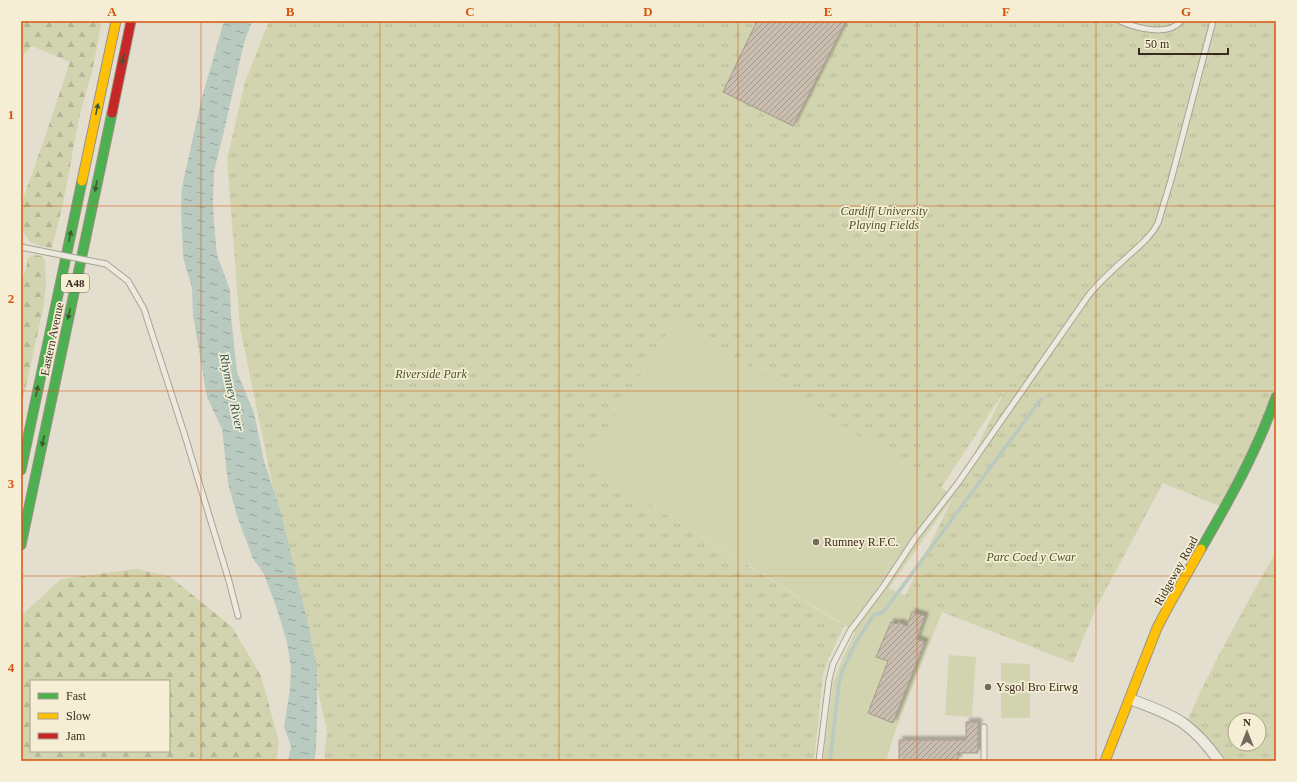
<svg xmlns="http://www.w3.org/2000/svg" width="1297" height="782" viewBox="0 0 1297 782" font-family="'Times New Roman',serif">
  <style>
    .green { fill: #d2d4b0 }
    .forest { fill: url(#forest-firs); fill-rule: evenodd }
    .park { fill: url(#park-tufts); fill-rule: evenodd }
    .water { fill: url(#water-ripples) }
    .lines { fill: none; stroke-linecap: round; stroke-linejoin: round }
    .stream { stroke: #b9cac0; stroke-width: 3.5 }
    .building { fill: url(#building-hatch); stroke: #a49a8d; filter: url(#shadow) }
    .lane-casing { stroke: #a9a397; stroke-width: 7 }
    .street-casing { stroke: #a9a397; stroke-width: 12 }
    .fast-casing { stroke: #999386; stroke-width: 11 }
    .slow-casing { stroke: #999386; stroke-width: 11 }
    .jam-casing { stroke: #999386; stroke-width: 11 }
    .lane { stroke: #ece9df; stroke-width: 5 }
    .street { stroke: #ece9df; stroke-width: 10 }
    .fast { stroke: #4caf50; stroke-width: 9 }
    .slow { stroke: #ffc107; stroke-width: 9 }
    .jam { stroke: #c62828; stroke-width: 9 }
    .lane-bridge-casing { stroke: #a9a397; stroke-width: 7; stroke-linecap: butt }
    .lane-bridge { stroke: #ece9df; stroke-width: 5 }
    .oneway { fill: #3f5a30 }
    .grid { fill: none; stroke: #d6540e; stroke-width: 1; stroke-opacity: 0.55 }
    .poi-dot { fill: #746a5c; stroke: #f5edd4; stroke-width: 1.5 }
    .labels { text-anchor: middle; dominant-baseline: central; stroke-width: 3.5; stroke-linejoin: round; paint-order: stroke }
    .shield { fill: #f5edd4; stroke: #716655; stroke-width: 1 }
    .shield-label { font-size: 11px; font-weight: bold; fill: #382c1f }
    .park-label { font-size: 12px; font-style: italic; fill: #475525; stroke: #f5edd4 }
    .street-label { font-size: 12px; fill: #382c1f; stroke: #f5edd4 }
    .poi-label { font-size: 12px; fill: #382c1f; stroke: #f5edd4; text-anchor: start }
    .water-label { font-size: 13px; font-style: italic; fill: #2e5857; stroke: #f5edd4 }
    .neatline { fill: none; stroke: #d6540e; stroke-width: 1.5 }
    .grid-label { font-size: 13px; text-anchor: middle; font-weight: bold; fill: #d6540e }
  </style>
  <defs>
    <pattern id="forest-firs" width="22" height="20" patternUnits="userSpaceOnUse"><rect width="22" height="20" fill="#d2d4b0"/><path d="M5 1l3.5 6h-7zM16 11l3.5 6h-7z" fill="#b5b697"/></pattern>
    <pattern id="park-tufts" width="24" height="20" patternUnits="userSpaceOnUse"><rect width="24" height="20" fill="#d2d4b0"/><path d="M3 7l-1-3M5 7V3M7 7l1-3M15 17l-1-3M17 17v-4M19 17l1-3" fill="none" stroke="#b5b697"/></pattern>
    <pattern id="water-ripples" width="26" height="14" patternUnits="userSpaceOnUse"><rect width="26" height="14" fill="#b9cac0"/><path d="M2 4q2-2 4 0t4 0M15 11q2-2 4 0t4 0" fill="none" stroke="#97a49b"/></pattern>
    <pattern id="building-hatch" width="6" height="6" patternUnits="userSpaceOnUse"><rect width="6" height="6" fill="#c8bdaf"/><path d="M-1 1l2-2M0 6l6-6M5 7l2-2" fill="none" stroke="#a39a8e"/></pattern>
    <filter id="shadow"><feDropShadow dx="3.5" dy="-3.5" stdDeviation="1" flood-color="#0004"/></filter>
  </defs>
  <rect width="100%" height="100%" fill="#e4dece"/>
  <g class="green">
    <polygon points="676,320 954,496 889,588 942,612 895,731 886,761 823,761 833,683 843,657 855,632 584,463"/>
    <polygon points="949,655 976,657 972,717 945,715"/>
    <polygon points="1001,663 1030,664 1030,718 1001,718"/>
  </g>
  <g class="forest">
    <polygon points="21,21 102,21 92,72 80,114 63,203 52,248 40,246 30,242 21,228 21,205 46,134 70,62 32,46 21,57"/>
    <polygon points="34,255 42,256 45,260 46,286 44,304 27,382 21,404 21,283 26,269 28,258"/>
    <path d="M136,569L169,576L232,627L261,676L279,742L276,761H21V620L22,615L61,579ZM31,681H169V751H31Z"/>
  </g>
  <g class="park">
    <polygon points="269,21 1276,21 1276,381 1264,418 1222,507 1163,483 1096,608 1073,663 942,612 905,596 1005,390 941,488 676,320 584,463 844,626 829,658 823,675 814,761 324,761 327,731 284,540 240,328 227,159 245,82"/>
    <path d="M1276,552V761H1224L1222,757L1187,721C1213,663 1244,608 1276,552ZM1235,720H1259V744H1235Z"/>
  </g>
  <polygon class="water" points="224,21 252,21 244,43 224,131 214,171 213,200 214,222 217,255 230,290 231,316 237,372 254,413 264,461 280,509 310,632 317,669 317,723 316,750 314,761 288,761 291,746 284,727 290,689 291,668 287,642 277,609 264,574 253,559 237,516 228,483 222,429 207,397 193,315 192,288 183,257 181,207 182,187 201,101"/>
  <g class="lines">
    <polyline class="stream" points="830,761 839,683 843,669 854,646 871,619 874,615 883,612 888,606 1041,399"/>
  </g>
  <g class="building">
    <polygon points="757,21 846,21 793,126 723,92"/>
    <polygon points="912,612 925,616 917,639 925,642 893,723 868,713 888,661 876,657 891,622 897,624 898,622 907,626"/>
    <polygon points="966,722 978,722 978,753 958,753 958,760 899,761 899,740 966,740"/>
  </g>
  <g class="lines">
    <g class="lane-casing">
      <g id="lane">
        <path d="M1120,21C1136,28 1168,37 1181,21"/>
        <polyline points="21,247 41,251"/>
        <polyline points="106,264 128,281 144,309 185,436 229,581 238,616"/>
        <path d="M819,761L829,680L833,664L850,631L883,587L916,537L958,483L1088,296C1099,282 1113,270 1127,257C1138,247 1151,237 1158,223L1171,180L1213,21"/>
        <polyline points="984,761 984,727"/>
      </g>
    </g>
    <g class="street-casing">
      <path id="street" d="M1130,699C1148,706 1167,712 1183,723C1197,733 1209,747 1219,761"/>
    </g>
    <g class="fast-casing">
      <g id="fast">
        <polyline points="21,470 82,181"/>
        <polyline points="21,545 112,113"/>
        <path d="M1201,549C1230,499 1257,451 1276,397"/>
      </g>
    </g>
    <g class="slow-casing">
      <g id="slow">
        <polyline points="82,181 116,21"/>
        <polyline points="1105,761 1157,628 1168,607 1201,549"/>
      </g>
    </g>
    <g class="jam-casing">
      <polyline id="jam" points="112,113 131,21"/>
    </g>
    <use href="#lane" class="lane"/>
    <use href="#street" class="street"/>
    <use href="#fast" class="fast"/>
    <use href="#slow" class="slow"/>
    <use href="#jam" class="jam"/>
    <g class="lane-bridge-casing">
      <polyline id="lane-bridge" points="41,251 106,264"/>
    </g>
    <use href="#lane-bridge" class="lane-bridge"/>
  </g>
  <defs><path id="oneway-solid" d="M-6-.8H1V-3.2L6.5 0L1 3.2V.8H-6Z"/></defs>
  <g class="oneway">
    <use href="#oneway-solid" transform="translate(123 59) rotate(102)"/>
    <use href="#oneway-solid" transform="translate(97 109) rotate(-78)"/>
    <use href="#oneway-solid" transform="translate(96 186) rotate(102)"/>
    <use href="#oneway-solid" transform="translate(70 236) rotate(-78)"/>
    <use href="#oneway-solid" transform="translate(69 314) rotate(102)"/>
    <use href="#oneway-solid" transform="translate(37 391) rotate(-78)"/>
    <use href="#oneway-solid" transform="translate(43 441) rotate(102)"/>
  </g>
  <path class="grid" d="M201,21V761M380,21V761M559,21V761M738,21V761M917,21V761M1096,21V761M21,206H1276M21,391H1276M21,576H1276"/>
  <g class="poi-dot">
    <circle cx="816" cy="542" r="4"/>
    <circle cx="988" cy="687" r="4"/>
  </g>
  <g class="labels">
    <rect class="shield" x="61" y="274" width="28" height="18" rx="3"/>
    <g class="shield-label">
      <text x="75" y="283">A48</text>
    </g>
    <g class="park-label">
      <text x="884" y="211">Cardiff University<tspan x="884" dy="14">Playing Fields</tspan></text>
      <text x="431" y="374">Riverside Park</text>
      <text x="1031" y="557">Parc Coed y Cwar</text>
    </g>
    <g class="street-label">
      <text transform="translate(52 339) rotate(-78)">Eastern Avenue</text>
      <text transform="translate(1176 571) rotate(-61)">Ridgeway Road</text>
    </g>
    <g class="poi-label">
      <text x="824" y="542">Rumney R.F.C.</text>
      <text x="996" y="687">Ysgol Bro Eirwg</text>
    </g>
    <g class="water-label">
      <text transform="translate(232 392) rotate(78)">Rhymney River</text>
    </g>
  </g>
  <rect width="1297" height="782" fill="none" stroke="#f5edd4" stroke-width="44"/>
  <rect x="30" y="680" width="140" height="72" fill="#f5edd4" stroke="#a9a08c"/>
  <rect x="38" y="693" width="20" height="6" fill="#4caf50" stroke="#a9a08c"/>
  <text x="66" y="700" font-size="12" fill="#382c1f">Fast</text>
  <rect x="38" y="713" width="20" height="6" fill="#ffc107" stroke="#a9a08c"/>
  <text x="66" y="720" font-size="12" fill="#382c1f">Slow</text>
  <rect x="38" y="733" width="20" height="6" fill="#c62828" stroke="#a9a08c"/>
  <text x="66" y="740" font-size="12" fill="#382c1f">Jam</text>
  <g transform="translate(1247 732)"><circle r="19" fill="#f5edd4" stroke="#a9a08c"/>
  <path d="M0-3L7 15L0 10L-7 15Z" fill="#746a5c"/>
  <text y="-6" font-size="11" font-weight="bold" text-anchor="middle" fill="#382c1f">N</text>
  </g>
  <path d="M1139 48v6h89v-6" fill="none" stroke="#382c1f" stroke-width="2"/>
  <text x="1145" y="48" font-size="12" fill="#382c1f" stroke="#f5edd4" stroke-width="3" paint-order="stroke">50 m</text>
  <rect x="22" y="22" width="1253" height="738" class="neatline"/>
  <g class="grid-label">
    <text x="112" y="16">A</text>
    <text x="290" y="16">B</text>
    <text x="470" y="16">C</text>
    <text x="648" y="16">D</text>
    <text x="828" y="16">E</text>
    <text x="1006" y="16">F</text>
    <text x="1186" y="16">G</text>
    <text x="11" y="119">1</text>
    <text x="11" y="303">2</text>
    <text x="11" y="488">3</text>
    <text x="11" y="672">4</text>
  </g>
</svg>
